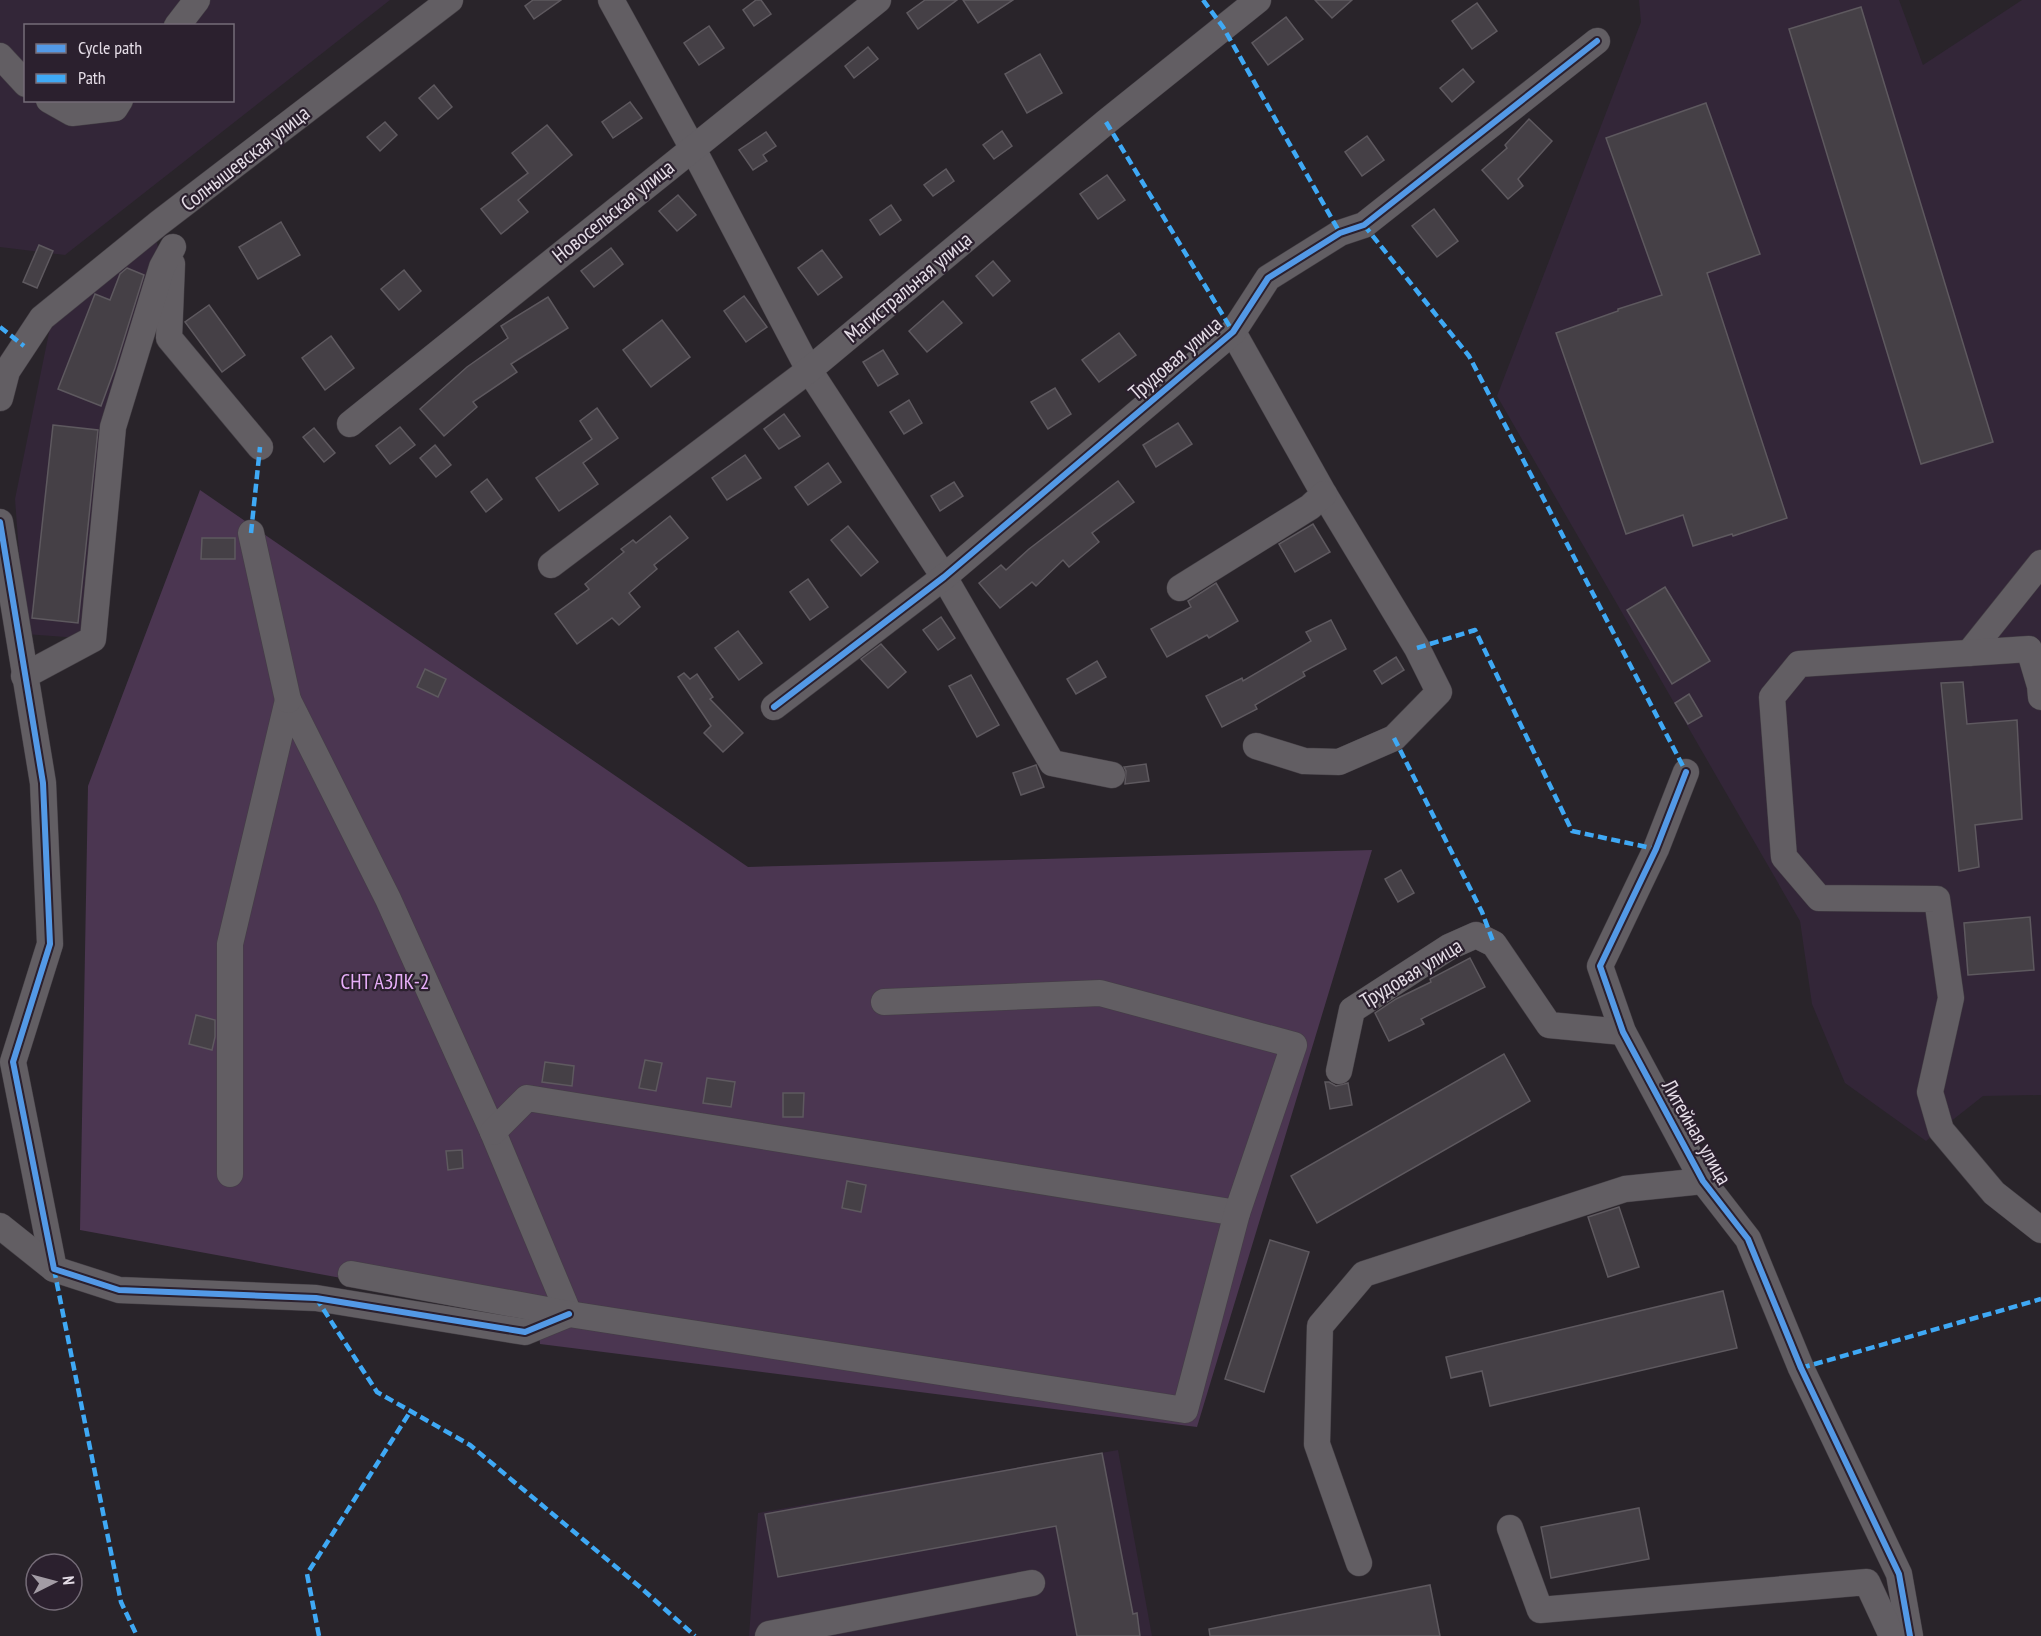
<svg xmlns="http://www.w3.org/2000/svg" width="2041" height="1636" viewBox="0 0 2041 1636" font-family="'PT Sans Narrow',sans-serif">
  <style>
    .built { fill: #332638; fill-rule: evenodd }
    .green { fill: #4b3651 }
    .building { fill: #454046; stroke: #5e595f; stroke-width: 1.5 }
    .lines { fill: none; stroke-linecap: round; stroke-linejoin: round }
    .minor-casing { stroke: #443f45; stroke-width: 27 }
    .minor { stroke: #625e63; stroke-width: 26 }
    .quiet { stroke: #3fa9f5; stroke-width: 4.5; stroke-dasharray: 9 4.5; stroke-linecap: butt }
    .cycleway-casing { stroke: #2b202e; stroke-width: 10 }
    .cycleway { stroke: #5399e6; stroke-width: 6 }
    .labels { text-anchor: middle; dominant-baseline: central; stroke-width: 4.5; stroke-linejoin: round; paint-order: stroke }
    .street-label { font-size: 21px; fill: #e5dde7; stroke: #2b202e }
    .park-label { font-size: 21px; fill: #e8affa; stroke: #2b202e }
  </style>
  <rect width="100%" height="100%" fill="#29242a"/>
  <g class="built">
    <path d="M0,0H390L65,255L0,247ZM26,26H232V100H26Z"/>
    <polygon points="1639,0 1899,0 1923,65 2022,0 2041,0 2041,1095 1983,1096 1926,1141 1845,1083 1812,1004 1800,921 1497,396 1641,22"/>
    <polygon points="156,238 162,267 122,432 93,639 25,634 15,499 52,318"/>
    <polygon points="1118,1450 1152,1636 749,1636 758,1513"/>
  </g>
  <polygon class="green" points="200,490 748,867 1372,850 1197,1427 540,1344 537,1314 80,1230 88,786"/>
  <g class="building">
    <polygon points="533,0 561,0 534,19 525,6"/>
    <polygon points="756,0 761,0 771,14 754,26 743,10"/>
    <polygon points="925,0 957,0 918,29 907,13"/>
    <polygon points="963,0 1013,0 978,23"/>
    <polygon points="1315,0 1352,0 1332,18"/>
    <polygon points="1477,3 1497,31 1472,49 1452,21"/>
    <polygon points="1861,7 1993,442 1921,464 1789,29"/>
    <polygon points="1286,17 1303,39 1268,65 1252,43"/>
    <polygon points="709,26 724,48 699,65 684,43"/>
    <polygon points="868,47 878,59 854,78 845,66"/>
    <polygon points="1040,54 1062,93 1027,113 1005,74"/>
    <polygon points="1463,69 1474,82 1452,102 1440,88"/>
    <polygon points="434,85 452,107 438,119 419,98"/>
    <polygon points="630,102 642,118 613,138 602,122"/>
    <polygon points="1706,103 1760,254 1707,273 1787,518 1733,536 1732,534 1693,546 1683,515 1626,534 1556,333 1618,311 1618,309 1662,295 1606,138"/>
    <polygon points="1529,119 1552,141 1518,179 1523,186 1508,199 1482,170 1507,148 1505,145"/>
    <polygon points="385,122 397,135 380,151 367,137"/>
    <polygon points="547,125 572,155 518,200 528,212 501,234 481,209 528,173 512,153"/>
    <polygon points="1002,131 1012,146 994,159 983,145"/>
    <polygon points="766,132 776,146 763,155 767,161 753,170 739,150"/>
    <polygon points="1367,136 1384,160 1362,176 1345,152"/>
    <polygon points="946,169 954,181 933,196 924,185"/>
    <polygon points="1107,175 1125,200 1098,219 1080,194"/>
    <polygon points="678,195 696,215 677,231 659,211"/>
    <polygon points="891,205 901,220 880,235 870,220"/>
    <polygon points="1434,209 1458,241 1437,257 1412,226"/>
    <polygon points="281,222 300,255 258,279 239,247"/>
    <polygon points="39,245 53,251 37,288 23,282"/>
    <polygon points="611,248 623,264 594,287 581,271"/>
    <polygon points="822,250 842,277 818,295 798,268"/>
    <polygon points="993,261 1010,281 993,296 976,276"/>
    <polygon points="127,268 144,275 115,368 101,406 58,389 95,294 110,300 120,274"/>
    <polygon points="404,270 421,291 399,310 381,289"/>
    <polygon points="744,296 767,327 746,342 724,311"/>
    <polygon points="548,297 568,328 511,364 517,372 473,402 477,407 444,436 420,409 467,367 508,338 501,326"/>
    <polygon points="943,301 962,323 927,352 909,331"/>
    <polygon points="209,305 245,355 222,372 185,322"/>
    <polygon points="662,320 690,357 651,387 623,350"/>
    <polygon points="1119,333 1136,355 1099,382 1082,360"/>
    <polygon points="331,336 354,368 325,390 302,358"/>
    <polygon points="883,350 898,374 878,386 863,362"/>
    <polygon points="1055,388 1071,414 1048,429 1031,402"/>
    <polygon points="909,400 922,423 904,434 890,412"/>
    <polygon points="597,408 618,438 583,463 598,484 559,511 536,478 592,439 580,421"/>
    <polygon points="784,414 800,436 779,449 764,429"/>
    <polygon points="1178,423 1192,444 1156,467 1143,445"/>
    <polygon points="53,425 98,430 78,623 32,618"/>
    <polygon points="400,427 415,445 390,464 376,446"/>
    <polygon points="314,428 335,453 324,462 303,437"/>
    <polygon points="435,445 451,465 436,477 420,458"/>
    <polygon points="745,455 761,478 727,500 712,478"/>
    <polygon points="828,463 841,482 808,505 795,487"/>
    <polygon points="487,479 502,499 486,512 471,492"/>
    <polygon points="1118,481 1134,502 1092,533 1099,542 1069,567 1063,560 1036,586 1032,582 1000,608 979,583 1001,565 1006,570 1029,549"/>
    <polygon points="954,482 963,496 940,511 931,496"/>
    <polygon points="670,516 688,538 654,565 657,569 629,593 640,607 619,625 612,618 577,644 555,614 589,589 585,584 624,552 621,549 633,540 636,543"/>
    <polygon points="1313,524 1330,552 1295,572 1279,544"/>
    <polygon points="848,526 878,562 861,576 831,540"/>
    <polygon points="202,538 235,538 235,559 201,559"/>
    <polygon points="808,579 828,607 810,620 790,592"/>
    <polygon points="1216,583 1238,621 1209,638 1207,635 1167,657 1151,629 1191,607 1188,601"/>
    <polygon points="1665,587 1710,661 1672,684 1627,610"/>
    <polygon points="941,617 955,638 938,650 923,630"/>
    <polygon points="1331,620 1346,649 1303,672 1305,676 1255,705 1257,709 1222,727 1206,696 1242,678 1243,681 1311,641 1306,632"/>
    <polygon points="738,631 762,663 739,680 715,648"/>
    <polygon points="881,644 906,672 888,688 861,659"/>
    <polygon points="1396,657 1404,670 1382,684 1374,671"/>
    <polygon points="1097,661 1106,677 1076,694 1067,679"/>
    <polygon points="425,669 446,679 438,697 417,687"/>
    <polygon points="684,673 690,679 697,674 713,697 710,699 743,733 723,752 704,733 711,726 678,677"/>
    <polygon points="971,675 999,725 977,737 949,686"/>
    <polygon points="1963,682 1967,724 2017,720 2022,819 1975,825 1979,867 1959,871 1941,683"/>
    <polygon points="1689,694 1702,716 1688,724 1675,703"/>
    <polygon points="1146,764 1149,781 1125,784 1126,771 1124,767"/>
    <polygon points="1036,765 1044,787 1021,795 1013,773"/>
    <polygon points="1401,870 1414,893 1398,902 1385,879"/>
    <polygon points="2030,917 2034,970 1968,975 1964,923"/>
    <polygon points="1470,958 1485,987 1421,1019 1424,1024 1389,1041 1375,1013 1396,999 1431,982 1430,979"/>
    <polygon points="196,1015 215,1020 215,1037 212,1050 189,1044"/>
    <polygon points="1504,1054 1530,1101 1317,1223 1291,1176"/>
    <polygon points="645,1060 662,1063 656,1091 639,1088"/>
    <polygon points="545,1062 574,1066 572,1086 542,1082"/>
    <polygon points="707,1078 735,1082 731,1107 703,1103"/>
    <polygon points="1325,1082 1329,1082 1336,1086 1348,1083 1352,1105 1330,1109"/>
    <polygon points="783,1093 804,1093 803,1117 783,1117"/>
    <polygon points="462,1150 463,1168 448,1170 446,1151"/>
    <polygon points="847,1181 866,1185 861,1212 842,1208"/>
    <polygon points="1619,1207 1639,1267 1608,1277 1588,1217"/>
    <polygon points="1270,1240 1309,1252 1264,1392 1225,1379"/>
    <polygon points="1723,1291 1737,1348 1490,1406 1482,1371 1451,1378 1446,1357"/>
    <polygon points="1102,1453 1133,1614 1137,1613 1140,1636 1077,1636 1056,1526 778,1577 765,1514"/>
    <polygon points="1639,1508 1649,1559 1551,1578 1541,1527"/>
    <polygon points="1430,1585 1440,1636 1210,1636 1209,1629"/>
  </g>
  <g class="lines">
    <g class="minor-casing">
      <g id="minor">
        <polyline points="611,0 692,147 809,370 944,577 1052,763 1112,775"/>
        <polyline points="177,26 197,0"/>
        <polyline points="0,56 26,84"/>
        <polyline points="49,100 72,113 115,108 120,100"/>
        <polyline points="172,264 169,338 260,447"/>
        <polyline points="1233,332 1324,494 1417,648 1439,692 1394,738 1339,762 1304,761 1256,746"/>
        <polyline points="0,398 7,371 42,318 159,223 450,0"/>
        <polyline points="350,424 878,0"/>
        <polyline points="0,522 43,783 50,944 13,1062 54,1269 119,1290 316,1298 525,1332 569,1314 493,1132 388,899 288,700 230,944 230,1174"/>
        <polyline points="251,533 288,700"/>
        <polyline points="551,565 809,370 1106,122 1258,0"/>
        <polyline points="1180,588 1310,507 1324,494"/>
        <polyline points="1969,653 2041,563"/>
        <polyline points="24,676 93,639 113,427 162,267 173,247"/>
        <polyline points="2041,697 2040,686 2029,649 1799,664 1772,697 1784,857 1819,898 1937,899 1951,998 1930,1092 1941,1130 1994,1193 2041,1230"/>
        <polyline points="774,707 944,577 1233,332 1268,278 1340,233 1364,225 1597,41"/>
        <polyline points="1686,772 1656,849 1600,966 1623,1032 1703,1181 1748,1239 1801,1368 1899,1574 1910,1636"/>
        <polyline points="1339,1071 1352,1010 1449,947 1476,935 1494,944 1549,1025 1623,1032"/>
        <polyline points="493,1132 527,1098 1237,1213"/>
        <polyline points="0,1226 54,1269"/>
        <polyline points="351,1274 569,1314 1185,1410 1237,1213 1294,1045 1100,993 884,1002"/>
        <polyline points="1510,1528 1540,1610 1867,1582 1892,1636"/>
        <polyline points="1359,1563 1317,1444 1320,1326 1364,1274 1625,1189 1703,1181"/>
        <polyline points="768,1636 769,1634 1032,1583"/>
      </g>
    </g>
    <use href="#minor" class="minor"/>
    <g class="quiet">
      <polyline points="1203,0 1223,27 1340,233"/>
      <polyline points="1106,122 1233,332"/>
      <polyline points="1364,225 1469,356 1686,772"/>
      <polyline points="0,327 24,346"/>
      <polyline points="251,533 260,447"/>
      <polyline points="1417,648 1475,630 1572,831 1656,849"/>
      <polyline points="1394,738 1482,912 1494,944"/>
      <polyline points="54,1269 121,1602 137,1636"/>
      <polyline points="316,1298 377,1392 470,1445 640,1587 695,1636"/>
      <polyline points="1801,1368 2041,1299"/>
      <polyline points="319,1636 307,1574 410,1412"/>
    </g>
    <g class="cycleway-casing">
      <g id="cycleway">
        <polyline points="0,522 43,783 50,944 13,1062 54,1269 119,1290 316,1298 525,1332 569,1314"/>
        <polyline points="774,707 944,577 1233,332 1268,278 1340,233 1364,225 1597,41"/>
        <polyline points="1686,772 1656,849 1600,966 1623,1032 1703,1181 1748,1239 1801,1368 1899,1574 1910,1636"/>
      </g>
    </g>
    <use href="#cycleway" class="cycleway"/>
  </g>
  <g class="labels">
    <g class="street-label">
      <text transform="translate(245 158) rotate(-38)">Солнышевская улица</text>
      <text transform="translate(613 211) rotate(-39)">Новосельская улица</text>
      <text transform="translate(908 287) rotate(-40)">Магистральная улица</text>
      <text transform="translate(1175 358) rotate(-41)">Трудовая улица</text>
      <text transform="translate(1411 973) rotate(-31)">Трудовая улица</text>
      <text transform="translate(1697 1132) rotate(60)">Литейная улица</text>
    </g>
    <g class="park-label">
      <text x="385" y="981">СНТ АЗЛК-2</text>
    </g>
  </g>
  <rect x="24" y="24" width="210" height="78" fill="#2b202e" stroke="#756c78" stroke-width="1.5"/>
  <rect x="36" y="44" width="30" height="9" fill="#5399e6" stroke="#756c78" stroke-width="1.5"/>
  <text x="78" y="54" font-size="18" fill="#e5dde7">Cycle path</text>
  <rect x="36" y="74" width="30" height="9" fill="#3fa9f5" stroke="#756c78" stroke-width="1.5"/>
  <text x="78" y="84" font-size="18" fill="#e5dde7">Path</text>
  <g transform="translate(54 1582) rotate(84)"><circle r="28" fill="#2b202e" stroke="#756c78" stroke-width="1.5"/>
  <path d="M0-4.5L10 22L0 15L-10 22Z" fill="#a39ca5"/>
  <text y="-9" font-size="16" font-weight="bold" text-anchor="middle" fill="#e5dde7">N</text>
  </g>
</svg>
